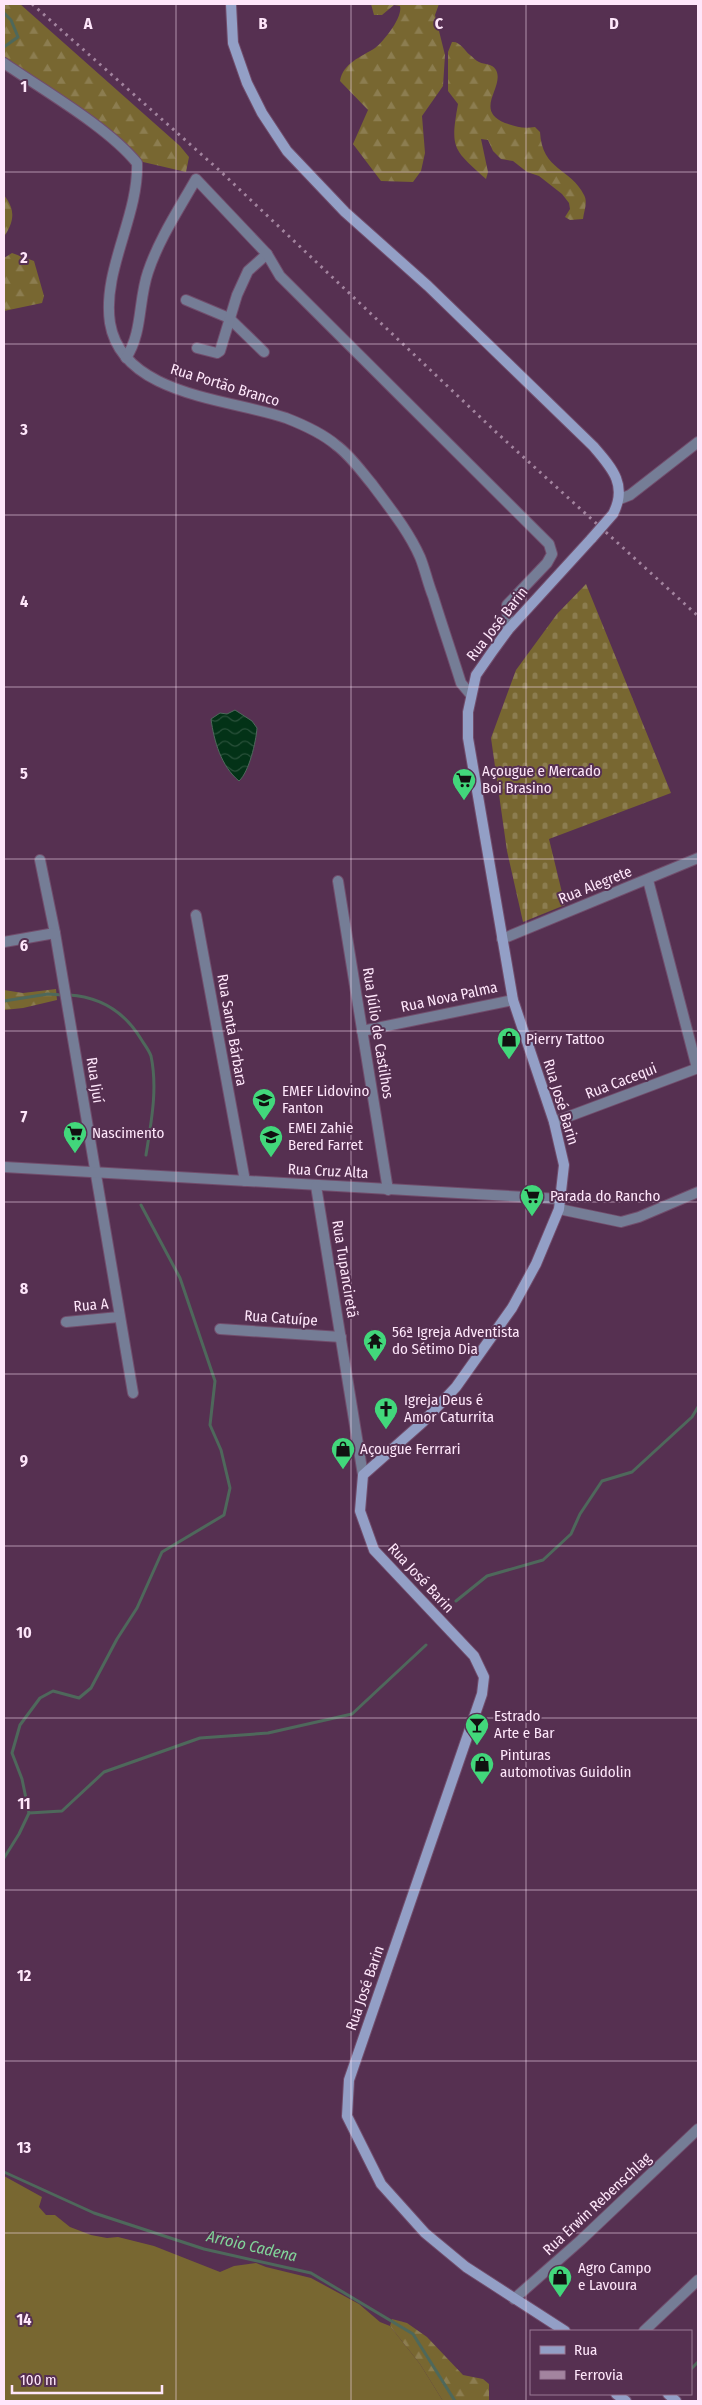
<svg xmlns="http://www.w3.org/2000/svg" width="702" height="2405" viewBox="0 0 702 2405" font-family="'Fira Sans Condensed',sans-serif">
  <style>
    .grass { fill: #786731 }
    .forest { fill: url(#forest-firs) }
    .cemetery { fill: url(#cemetery-stones) }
    .water { fill: url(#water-waves); stroke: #4e685b }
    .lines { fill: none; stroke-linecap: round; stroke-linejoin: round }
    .stream { stroke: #4e685b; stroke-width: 3 }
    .street-casing { stroke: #714d6c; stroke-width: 12 }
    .secondary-casing { stroke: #714d6c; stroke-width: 12 }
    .street { stroke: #757d96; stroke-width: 10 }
    .secondary { stroke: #939fc6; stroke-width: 10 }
    .rail { stroke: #a3849f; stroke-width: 3; stroke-dasharray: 2.5 5; stroke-linecap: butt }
    .secondary-bridge-casing { stroke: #714d6c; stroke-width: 12; stroke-linecap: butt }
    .secondary-bridge { stroke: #939fc6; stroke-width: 10 }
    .grid { fill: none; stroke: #fee6fa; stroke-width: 1; stroke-opacity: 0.55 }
    .labels { text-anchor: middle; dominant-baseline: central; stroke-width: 4; stroke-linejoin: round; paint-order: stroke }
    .street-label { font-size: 15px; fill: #fee6fa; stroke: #563051 }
    .poi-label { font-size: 15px; fill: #fee6fa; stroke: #563051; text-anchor: start }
    .water-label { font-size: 16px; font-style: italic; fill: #81d499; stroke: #563051 }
    .grid-label { font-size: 16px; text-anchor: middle; font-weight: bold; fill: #fee6fa; stroke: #563051; stroke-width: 4; stroke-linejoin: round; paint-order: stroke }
  </style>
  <defs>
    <pattern id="forest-firs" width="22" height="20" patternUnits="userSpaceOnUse" patternTransform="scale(1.25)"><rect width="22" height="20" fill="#786731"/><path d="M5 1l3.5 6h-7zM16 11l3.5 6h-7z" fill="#8c7d50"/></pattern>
    <pattern id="cemetery-stones" width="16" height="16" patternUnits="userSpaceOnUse" patternTransform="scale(1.25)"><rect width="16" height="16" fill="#786731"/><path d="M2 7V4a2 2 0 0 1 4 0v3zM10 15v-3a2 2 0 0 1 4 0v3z" fill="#8c7d50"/></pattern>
    <pattern id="water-waves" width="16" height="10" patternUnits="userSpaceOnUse" patternTransform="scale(1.25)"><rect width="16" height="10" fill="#033217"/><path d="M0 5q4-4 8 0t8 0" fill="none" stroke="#29503a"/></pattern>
  </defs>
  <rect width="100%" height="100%" fill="#563051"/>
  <polygon class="grass" points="4,2176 42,2197 39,2207 46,2215 55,2215 70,2227 91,2235 107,2238 118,2237 154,2246 220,2272 234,2266 256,2263 266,2267 311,2278 359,2304 380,2322 390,2326 420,2364 443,2401 4,2401"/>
  <g class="forest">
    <polygon points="4,4 20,4 180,146 189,157 186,172 143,162 104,129 4,56"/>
    <path d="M371,4H439L435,15L445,55L443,86L422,116L425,153L421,171L413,182L381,181L353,144L368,110L340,81C343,63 361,57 375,48C384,41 403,17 400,6L394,5L382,15H374Z"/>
    <path d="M452,42C460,41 464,50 470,55C473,57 476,61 479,62C485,65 492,63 496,70C505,87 473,110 505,123C517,127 523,129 535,127L540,132C542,171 571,168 584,195C588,202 584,211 583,219L570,220L565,217L570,209L569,203L562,194L539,176L527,172L513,161L501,159L493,151L488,140L481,139L488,172L486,179C453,149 450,149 458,104L448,91V52Z"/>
    <path d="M4,195C16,211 14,221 4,237Z"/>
    <polygon points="12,253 34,261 44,296 42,303 4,311 4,258"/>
    <polygon points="56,989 57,1000 23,1008 4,1010 4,990 23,993"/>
    <polygon points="392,2319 407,2323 427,2337 463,2375 483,2379 489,2384 489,2401 443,2401 420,2364 390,2326"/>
  </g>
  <polygon class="cemetery" points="586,584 671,793 549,839 565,905 523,922 507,851 491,738 516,670 557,614"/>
  <path class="water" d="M235,710L252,721L257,728C256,742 249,772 239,781C221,766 214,741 211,719L220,713L227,714Z"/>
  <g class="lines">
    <g class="stream">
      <polyline points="4,13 11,20 18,37 4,47"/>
      <path d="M69,995C101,997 124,1011 141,1039C144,1044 149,1050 151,1056C158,1089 151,1123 146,1155"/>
      <polyline points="4,1001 48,994 63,995"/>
      <polyline points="456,1601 487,1576 543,1560 571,1534 580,1514 602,1481 632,1472 692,1417 698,1407"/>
      <polyline points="29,1813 62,1811 104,1772 200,1738 268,1733 352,1714 426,1645"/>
      <polyline points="4,1858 19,1834 29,1813 22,1779 12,1753 20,1725 40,1698 53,1691 79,1698 91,1688 117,1639 137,1608 162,1552 224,1515 230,1488 221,1450 210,1425 215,1381 180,1278 141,1205"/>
      <polyline points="4,2172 94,2213 204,2249 311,2273 413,2334 455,2401"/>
      <polyline points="691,2369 698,2362"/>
    </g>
    <g class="street-casing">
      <g id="street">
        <path d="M4,63C43,90 108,127 137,163C139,216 102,270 110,323C122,396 231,399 286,418C304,425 322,433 336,445C350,455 361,471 372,484C389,507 408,530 420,557C425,569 428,584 433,596C442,625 452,654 461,683L471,695"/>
        <polyline points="186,300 229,318 264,352"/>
        <polyline points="197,348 217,353 220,351 237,295 248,271 267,254"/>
        <path d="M126,358C143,332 138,301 148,272C159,239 179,209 196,179L267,254L280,276L549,544L552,554L547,563L507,605L508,630"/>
        <polyline points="620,499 630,495 698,442"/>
        <polyline points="40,860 55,933 133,1393"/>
        <polyline points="648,880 697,1068"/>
        <polyline points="338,881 388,1190"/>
        <polyline points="196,915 245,1181"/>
        <polyline points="502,939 698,858"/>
        <polyline points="4,942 55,933"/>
        <polyline points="362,1031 513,1000"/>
        <polyline points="554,1122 698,1068"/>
        <polyline points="4,1167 561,1199"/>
        <polyline points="316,1186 363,1475"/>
        <polyline points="559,1209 621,1222 639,1217 698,1192"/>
        <polyline points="66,1322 119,1317"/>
        <polyline points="220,1329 341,1337"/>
        <polyline points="514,2299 581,2240 698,2129"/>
        <polyline points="644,2331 698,2280"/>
      </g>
    </g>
    <g class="secondary-casing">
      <g id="secondary">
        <path d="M231,4L233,43L247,83L262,113L287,151L345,212L428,286L593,446C612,468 628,485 613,514"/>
        <polyline points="565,2331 466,2267 425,2233 381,2184 347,2116 349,2080 482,1694 484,1677 474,1656 374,1550 360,1511 363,1475 423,1422 456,1387 512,1308 536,1264 559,1209 564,1165 554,1122 513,1000 468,738 468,712 476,675 492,652 508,630 592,538"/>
        <polyline points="616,2394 626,2401"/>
        <polyline points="668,2394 676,2401"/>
      </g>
    </g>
    <use href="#street" class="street"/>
    <use href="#secondary" class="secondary"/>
    <polyline class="rail" points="32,4 219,170 497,433 698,616"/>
    <g class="secondary-bridge-casing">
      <polyline id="secondary-bridge" points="592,538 613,514"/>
    </g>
    <use href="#secondary-bridge" class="secondary-bridge"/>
  </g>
  <path class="grid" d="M176,4V2401M351,4V2401M526,4V2401M4,172H698M4,344H698M4,515H698M4,687H698M4,859H698M4,1031H698M4,1202H698M4,1374H698M4,1546H698M4,1718H698M4,1890H698M4,2061H698M4,2233H698"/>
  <defs>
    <g id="supermarket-pin" transform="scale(1.25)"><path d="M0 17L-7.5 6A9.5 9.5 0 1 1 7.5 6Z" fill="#42d77b" stroke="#563051"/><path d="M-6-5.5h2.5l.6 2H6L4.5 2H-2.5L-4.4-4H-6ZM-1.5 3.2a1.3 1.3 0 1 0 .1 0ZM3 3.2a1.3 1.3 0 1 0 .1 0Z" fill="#111"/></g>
    <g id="shop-pin" transform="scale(1.25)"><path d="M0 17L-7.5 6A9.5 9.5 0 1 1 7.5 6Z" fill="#42d77b" stroke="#563051"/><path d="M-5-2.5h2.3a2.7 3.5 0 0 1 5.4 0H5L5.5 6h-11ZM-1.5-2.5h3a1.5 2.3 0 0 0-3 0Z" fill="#111"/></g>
    <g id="school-pin" transform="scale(1.25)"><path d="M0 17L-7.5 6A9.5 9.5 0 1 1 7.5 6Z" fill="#42d77b" stroke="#563051"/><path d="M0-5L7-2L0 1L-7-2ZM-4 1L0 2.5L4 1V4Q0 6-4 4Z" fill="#111"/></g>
    <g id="temple-pin" transform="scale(1.25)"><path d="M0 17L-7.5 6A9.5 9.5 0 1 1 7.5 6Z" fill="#42d77b" stroke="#563051"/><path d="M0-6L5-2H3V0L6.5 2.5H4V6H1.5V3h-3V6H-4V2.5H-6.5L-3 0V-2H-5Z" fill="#111"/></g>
    <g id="church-pin" transform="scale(1.25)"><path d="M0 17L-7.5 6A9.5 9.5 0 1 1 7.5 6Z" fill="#42d77b" stroke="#563051"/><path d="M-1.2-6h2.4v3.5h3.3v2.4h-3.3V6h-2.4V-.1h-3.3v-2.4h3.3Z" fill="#111"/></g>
    <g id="bar-pin" transform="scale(1.25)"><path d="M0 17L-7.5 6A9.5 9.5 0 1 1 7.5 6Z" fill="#42d77b" stroke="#563051"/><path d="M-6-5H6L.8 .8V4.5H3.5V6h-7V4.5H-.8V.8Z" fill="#111"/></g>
  </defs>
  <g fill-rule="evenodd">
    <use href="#supermarket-pin" x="464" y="780"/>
    <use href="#shop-pin" x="509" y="1039"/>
    <use href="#school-pin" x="264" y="1100"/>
    <use href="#supermarket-pin" x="75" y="1133"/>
    <use href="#school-pin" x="271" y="1137"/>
    <use href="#supermarket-pin" x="532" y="1196"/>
    <use href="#temple-pin" x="375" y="1341"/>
    <use href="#church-pin" x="386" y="1409"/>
    <use href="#shop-pin" x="343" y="1449"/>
    <use href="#bar-pin" x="477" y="1725"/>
    <use href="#shop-pin" x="482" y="1764"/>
    <use href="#shop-pin" x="560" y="2277"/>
  </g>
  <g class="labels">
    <g class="street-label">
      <text transform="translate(225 385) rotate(17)">Rua Portão Branco</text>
      <text transform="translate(497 624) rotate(-52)">Rua José Barin</text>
      <text transform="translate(595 885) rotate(-22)">Rua Alegrete</text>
      <text transform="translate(449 997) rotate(-12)">Rua Nova Palma</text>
      <text transform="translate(232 1030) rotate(80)">Rua Santa Bárbara</text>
      <text transform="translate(378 1033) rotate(81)">Rua Júlio de Castilhos</text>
      <text transform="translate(95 1080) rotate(81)">Rua Ijuí</text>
      <text transform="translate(621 1081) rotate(-21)">Rua Cacequi</text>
      <text transform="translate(561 1102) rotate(73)">Rua José Barin</text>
      <text transform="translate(328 1171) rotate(3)">Rua Cruz Alta</text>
      <text transform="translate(345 1269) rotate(81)">Rua Tupanciretã</text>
      <text transform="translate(91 1305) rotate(-5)">Rua A</text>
      <text transform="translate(281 1318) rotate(4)">Rua Catuípe</text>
      <text transform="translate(421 1578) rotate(47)">Rua José Barin</text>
      <text transform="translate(365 1988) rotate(-71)">Rua José Barin</text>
      <text transform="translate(597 2204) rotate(-43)">Rua Erwin Rebenschlag</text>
    </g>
    <g class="poi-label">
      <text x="482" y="771">Açougue e Mercado<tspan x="482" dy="17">Boi Brasino</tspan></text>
      <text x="526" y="1039">Pierry Tattoo</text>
      <text x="282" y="1091">EMEF Lidovino<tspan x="282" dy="17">Fanton</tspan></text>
      <text x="288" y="1128">EMEI Zahie<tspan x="288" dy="17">Bered Farret</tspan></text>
      <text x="92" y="1133">Nascimento</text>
      <text x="550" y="1196">Parada do Rancho</text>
      <text x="392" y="1332">56ª Igreja Adventista<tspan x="392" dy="17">do Sétimo Dia</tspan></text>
      <text x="404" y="1400">Igreja Deus é<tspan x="404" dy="17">Amor Caturrita</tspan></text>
      <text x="360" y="1449">Açougue Ferrrari</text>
      <text x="494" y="1716">Estrado<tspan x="494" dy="17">Arte e Bar</tspan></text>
      <text x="500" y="1755">Pinturas<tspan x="500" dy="17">automotivas Guidolin</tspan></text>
      <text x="578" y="2268">Agro Campo<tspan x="578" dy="17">e Lavoura</tspan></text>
    </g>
    <g class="water-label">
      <text transform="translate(252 2246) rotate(13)">Arroio Cadena</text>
    </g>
  </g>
  <g class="grid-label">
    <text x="88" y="29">A</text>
    <text x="263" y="29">B</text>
    <text x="439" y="29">C</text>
    <text x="614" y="29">D</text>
    <text x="24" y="92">1</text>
    <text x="24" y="263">2</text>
    <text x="24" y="435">3</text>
    <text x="24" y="607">4</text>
    <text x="24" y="779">5</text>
    <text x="24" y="951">6</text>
    <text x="24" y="1122">7</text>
    <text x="24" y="1294">8</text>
    <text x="24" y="1466">9</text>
    <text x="24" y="1638">10</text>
    <text x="24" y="1809">11</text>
    <text x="24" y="1981">12</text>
    <text x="24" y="2153">13</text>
    <text x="24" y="2325">14</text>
  </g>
  <rect width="702" height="2405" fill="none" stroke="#fee6fa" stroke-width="10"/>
  <rect x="530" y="2330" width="162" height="65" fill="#563051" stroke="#997995"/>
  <rect x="540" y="2346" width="25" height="8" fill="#939fc6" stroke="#997995"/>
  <text x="574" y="2355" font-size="15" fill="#fee6fa">Rua</text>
  <rect x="540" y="2371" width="25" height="8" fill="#a3849f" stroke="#997995"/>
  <text x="574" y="2380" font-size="15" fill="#fee6fa">Ferrovia</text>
  <path d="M12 2385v8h150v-8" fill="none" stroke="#fee6fa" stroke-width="2.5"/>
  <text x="20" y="2385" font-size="15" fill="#fee6fa" stroke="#563051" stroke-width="4" paint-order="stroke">100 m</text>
</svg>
